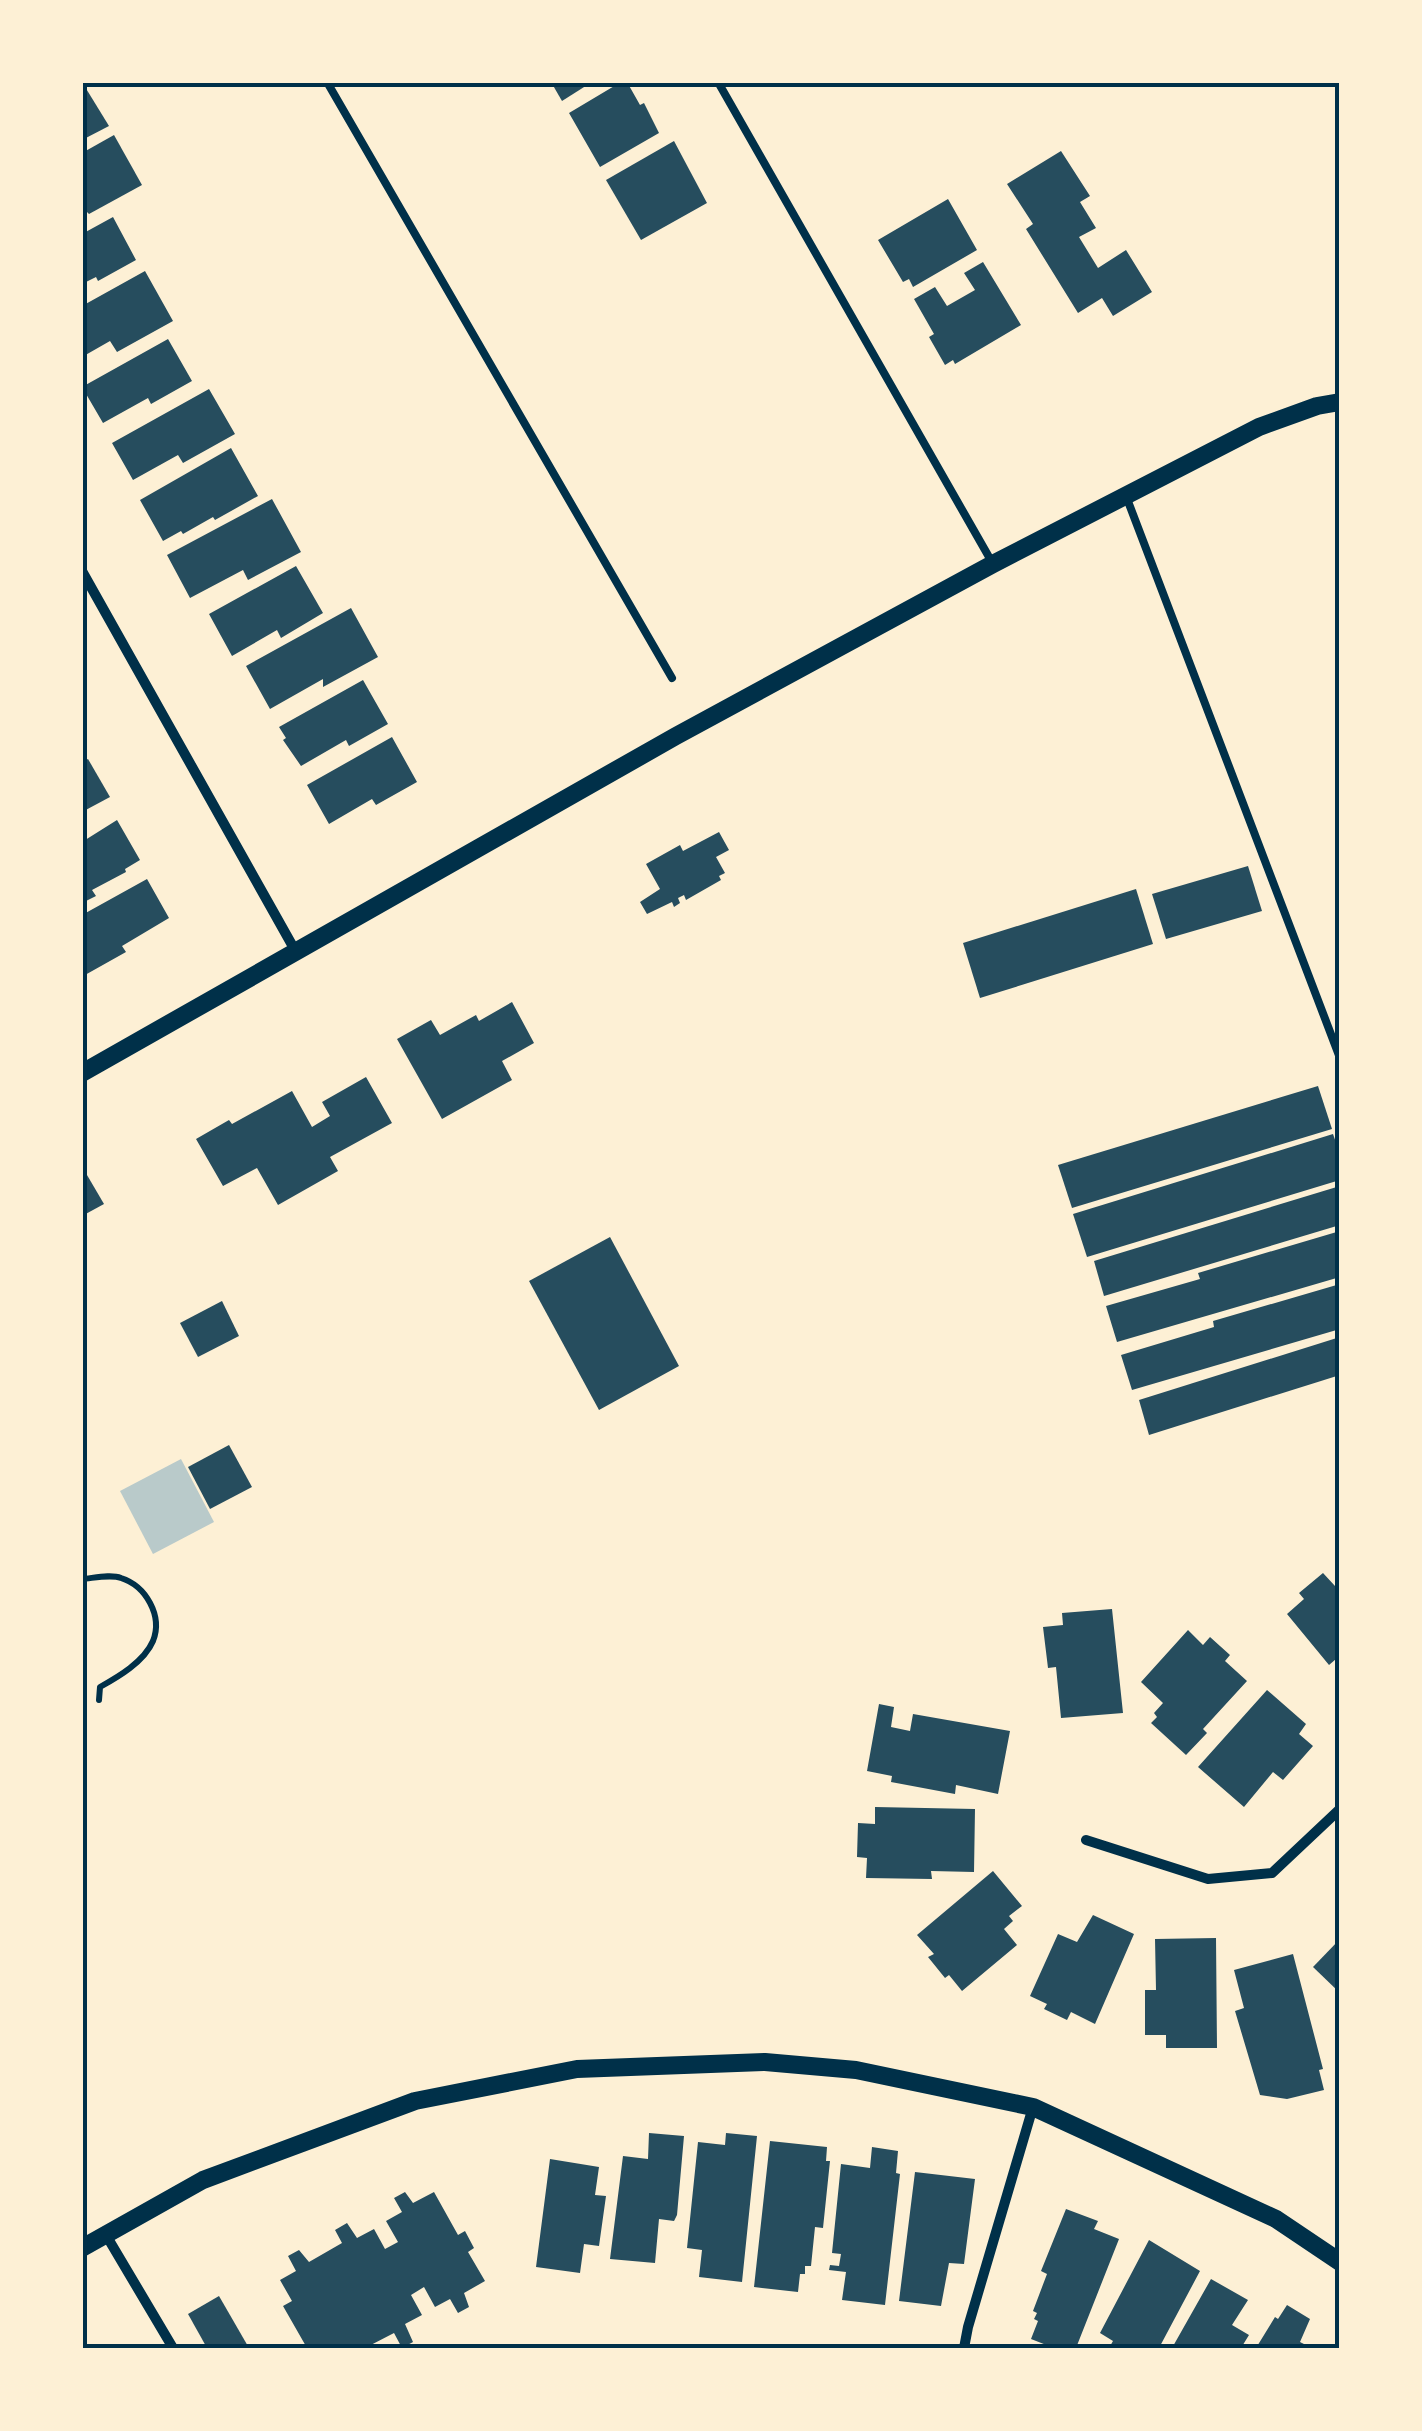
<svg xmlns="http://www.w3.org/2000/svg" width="1422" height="2431" viewBox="0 0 1422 2431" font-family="'Open Sans',sans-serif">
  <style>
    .green { fill: #b9caca }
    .building { fill: #264d5e }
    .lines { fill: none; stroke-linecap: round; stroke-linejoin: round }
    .path { stroke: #003049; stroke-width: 6 }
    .service { stroke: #003049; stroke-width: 8 }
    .minor { stroke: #003049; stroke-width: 10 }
    .tertiary { stroke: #003049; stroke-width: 18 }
    .neatline { fill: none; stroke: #003049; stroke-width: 4 }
  </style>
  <rect width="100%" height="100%" fill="#fdf0d5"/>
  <polygon class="green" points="181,1459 214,1522 153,1554 120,1491"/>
  <g class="building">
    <polygon points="82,82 109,126 82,140"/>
    <polygon points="551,82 592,82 562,101"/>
    <polygon points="621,82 627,82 640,105 644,103 659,133 600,167 569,113"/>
    <polygon points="114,135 142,185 89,214 82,207 82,153"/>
    <polygon points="674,141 707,203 641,240 606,180"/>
    <polygon points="1061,151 1090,196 1080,202 1096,228 1079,237 1098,268 1126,250 1152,292 1113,316 1102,298 1078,313 1026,229 1033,224 1007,184"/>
    <polygon points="948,199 977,250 913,287 909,279 903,282 878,240"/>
    <polygon points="113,217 136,260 98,281 96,277 82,284 82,234"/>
    <polygon points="983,262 1021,325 955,364 953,360 945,365 929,337 934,334 914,299 935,287 947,306 975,290 964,273"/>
    <polygon points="145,271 173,321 117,352 110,341 82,357 82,306"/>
    <polygon points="168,339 192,381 151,404 148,398 103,423 82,387"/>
    <polygon points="209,389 235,434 183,463 178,455 133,480 112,443"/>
    <polygon points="231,448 258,496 215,520 213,517 183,534 181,531 163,541 140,500"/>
    <polygon points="272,499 301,552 248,580 243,570 190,598 167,555"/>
    <polygon points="296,566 323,613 281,638 277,630 232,656 209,614"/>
    <polygon points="351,608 378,657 323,687 323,679 270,709 246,666"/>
    <polygon points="363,680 388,724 349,746 346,740 301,766 283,740 286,738 279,727"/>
    <polygon points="392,737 417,782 376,805 372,799 329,824 307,785"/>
    <polygon points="88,759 110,797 82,812 82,762"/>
    <polygon points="117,820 140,860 125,869 126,872 92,890 96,896 82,903 82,842"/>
    <polygon points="719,832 729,850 716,857 725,873 719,876 721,880 686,900 684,895 678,898 680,903 674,907 672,902 647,914 640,902 660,889 646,864 680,845 683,851"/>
    <polygon points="1248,866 1262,911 1166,939 1152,894"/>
    <polygon points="147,879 169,918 122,946 126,952 85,975 82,915"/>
    <polygon points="1136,889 1153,944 980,998 963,943"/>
    <polygon points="512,1002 534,1043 502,1061 512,1080 442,1119 397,1039 431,1020 440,1035 476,1015 479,1021"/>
    <polygon points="366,1077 392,1123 330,1157 338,1171 278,1205 257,1168 223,1186 196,1139 229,1120 232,1124 292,1091 312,1127 330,1116 322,1102"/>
    <polygon points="1318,1086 1332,1129 1072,1208 1058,1165"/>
    <polygon points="1333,1134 1340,1154 1340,1180 1087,1257 1073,1214"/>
    <polygon points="87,1175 104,1204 82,1216 82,1178"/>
    <polygon points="1340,1186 1340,1225 1104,1296 1094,1261"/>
    <polygon points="1340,1231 1340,1277 1117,1342 1106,1306 1200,1279 1198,1273"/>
    <polygon points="610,1237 679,1366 599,1410 529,1281"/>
    <polygon points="1340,1284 1340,1329 1132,1390 1121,1355 1214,1327 1213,1321"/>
    <polygon points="222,1301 239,1336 198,1357 180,1323"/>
    <polygon points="1340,1337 1340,1375 1149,1435 1139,1400"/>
    <polygon points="229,1445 252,1487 210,1509 188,1467"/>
    <polygon points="1323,1573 1335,1586 1340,1583 1340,1663 1336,1659 1329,1665 1287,1614 1304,1599 1299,1593"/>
    <polygon points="1112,1609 1123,1713 1061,1718 1056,1667 1048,1668 1043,1627 1063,1625 1062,1613"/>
    <polygon points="1188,1630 1203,1645 1210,1637 1230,1655 1225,1661 1247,1681 1203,1729 1207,1733 1186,1755 1151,1723 1157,1717 1154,1713 1163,1703 1141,1682"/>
    <polygon points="1267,1690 1306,1724 1299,1734 1313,1746 1283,1780 1273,1772 1244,1807 1198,1767"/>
    <polygon points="879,1704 894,1707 891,1727 910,1731 913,1714 1010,1731 998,1794 956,1785 955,1794 891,1782 892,1776 867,1771"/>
    <polygon points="875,1807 975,1809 974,1872 931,1871 932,1879 866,1878 867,1858 857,1857 858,1823 875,1824"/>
    <polygon points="993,1871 1022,1906 1009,1916 1013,1921 1004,1929 1017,1945 962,1991 949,1975 945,1978 928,1957 934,1954 917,1935"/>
    <polygon points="1093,1915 1134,1934 1095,2024 1071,2012 1067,2020 1044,2009 1047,2004 1030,1996 1058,1934 1077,1942"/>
    <polygon points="1216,1938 1217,2048 1166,2048 1166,2035 1145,2035 1145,1990 1156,1990 1155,1939"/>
    <polygon points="1340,1939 1340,1993 1313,1967"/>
    <polygon points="1293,1954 1323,2069 1319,2070 1324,2090 1287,2099 1260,2095 1235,2011 1244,2008 1234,1970"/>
    <polygon points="649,2133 684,2136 677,2215 674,2221 659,2219 655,2263 610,2259 623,2156 648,2159"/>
    <polygon points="726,2133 757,2136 742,2282 699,2277 702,2250 687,2248 698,2142 725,2145"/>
    <polygon points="770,2141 827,2147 826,2161 830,2161 823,2228 815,2227 811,2266 805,2266 805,2274 800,2274 798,2292 754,2287"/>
    <polygon points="872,2147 898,2151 896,2173 900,2174 885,2305 842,2300 846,2272 829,2270 830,2265 839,2266 841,2254 832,2253 841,2164 870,2168"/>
    <polygon points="550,2159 599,2167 595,2195 606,2196 599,2246 584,2244 580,2273 536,2267"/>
    <polygon points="915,2172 975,2179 964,2264 949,2263 941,2306 899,2301"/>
    <polygon points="405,2192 413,2203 434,2192 458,2235 465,2231 474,2248 468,2252 485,2281 464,2293 469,2307 458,2313 450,2299 435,2307 424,2287 411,2295 422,2315 405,2324 413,2342 402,2348 394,2333 365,2348 307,2348 283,2306 292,2301 280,2280 296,2271 288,2256 299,2250 309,2262 342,2243 335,2230 347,2223 357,2238 374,2229 385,2249 398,2242 386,2221 402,2212 394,2198"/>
    <polygon points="1066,2209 1098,2221 1094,2229 1119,2239 1076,2348 1054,2348 1031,2339 1038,2321 1034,2319 1037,2313 1033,2311 1047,2274 1041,2271"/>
    <polygon points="1149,2240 1200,2271 1159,2348 1109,2348 1113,2341 1100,2333"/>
    <polygon points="1211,2279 1248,2300 1232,2325 1249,2335 1241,2348 1172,2348"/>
    <polygon points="219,2296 249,2348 207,2348 188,2314"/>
    <polygon points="1287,2305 1310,2319 1300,2342 1312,2348 1256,2348 1275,2317 1278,2319"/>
  </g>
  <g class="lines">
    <path class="path" d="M82,1579C94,1578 111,1574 121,1578C146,1586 163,1616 153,1641C144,1662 118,1677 100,1687L99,1700"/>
    <g class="service">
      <polyline points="327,82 672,678"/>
      <polyline points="718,82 993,564"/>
      <polyline points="1126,496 1340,1058"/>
    </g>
    <g class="minor">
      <polyline points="82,571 296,952"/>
      <polyline points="1086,1840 1208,1879 1272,1873 1340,1809"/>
      <polyline points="106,2235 173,2348"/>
      <polyline points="964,2348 968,2327 1033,2107"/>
    </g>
    <g class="tertiary">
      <polyline points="82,1073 676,736 993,564 1259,427 1317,406 1340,402"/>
      <polyline points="82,2248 203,2180 415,2101 577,2069 765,2062 856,2070 1033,2107 1276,2219 1340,2262"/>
    </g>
  </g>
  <rect width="1422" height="2431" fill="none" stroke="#fdf0d5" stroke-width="170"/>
  <rect x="85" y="85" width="1252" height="2261" class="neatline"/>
</svg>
